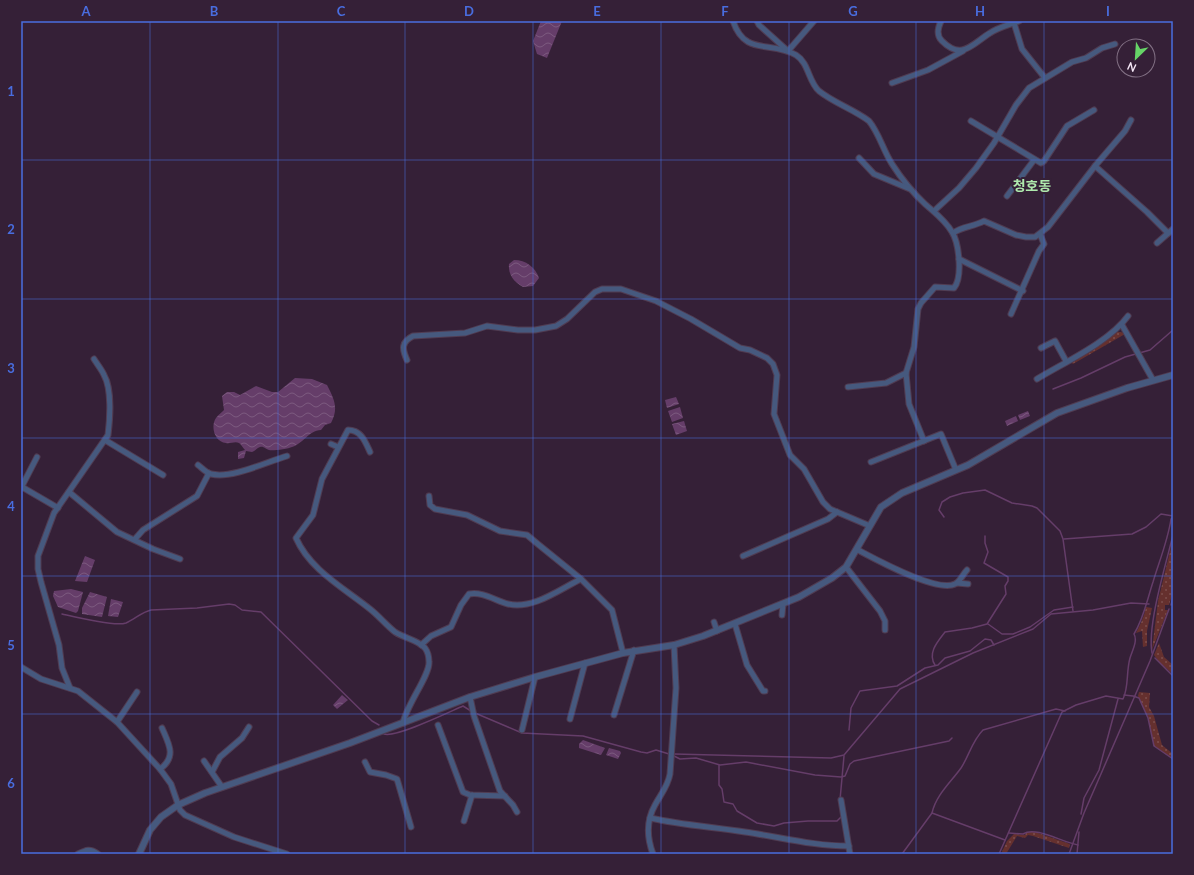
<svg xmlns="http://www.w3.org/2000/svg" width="1194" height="875" viewBox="0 0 1194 875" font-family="Lato,'Noto Sans KR',sans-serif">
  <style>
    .grass { fill: url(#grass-dots) }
    .water { fill: url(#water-waves) }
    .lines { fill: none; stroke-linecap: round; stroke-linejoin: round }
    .stream { stroke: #653d69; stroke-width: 1.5 }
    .minor-casing { stroke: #503c52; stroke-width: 7 }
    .tertiary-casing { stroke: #503c52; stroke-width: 8 }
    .minor { stroke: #46597e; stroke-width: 5 }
    .tertiary { stroke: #46597e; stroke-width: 6 }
    .grid { fill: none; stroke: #496ddf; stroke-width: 1; stroke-opacity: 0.55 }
    .labels { text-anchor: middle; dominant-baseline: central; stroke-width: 4; stroke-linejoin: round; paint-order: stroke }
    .quarter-label { font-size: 14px; font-weight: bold; fill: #afe9ad; stroke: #352037 }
    .neatline { fill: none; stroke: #496ddf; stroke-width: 1.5 }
    .grid-label { font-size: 13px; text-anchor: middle; font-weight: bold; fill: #496ddf }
  </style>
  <defs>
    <pattern id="grass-dots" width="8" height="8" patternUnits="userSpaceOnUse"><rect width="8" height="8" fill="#65302e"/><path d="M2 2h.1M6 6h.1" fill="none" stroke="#7c4e4d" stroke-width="1.8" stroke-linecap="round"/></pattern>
    <pattern id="water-waves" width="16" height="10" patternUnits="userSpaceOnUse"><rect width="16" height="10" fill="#653d69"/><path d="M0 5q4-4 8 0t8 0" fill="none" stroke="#7c597f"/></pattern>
  </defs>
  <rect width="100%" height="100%" fill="#352037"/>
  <g class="grass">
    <polygon points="1116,332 1121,332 1125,334 1073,364 1071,362"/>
    <polygon points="1173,539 1173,592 1169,605 1165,605 1165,610 1168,610 1152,650 1158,601"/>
    <path d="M1146,607L1152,608L1147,631V646L1143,647L1142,631L1136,633C1140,625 1144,617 1146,607Z"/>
    <polygon points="1159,643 1164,657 1173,665 1173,674 1159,662 1154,655"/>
    <polygon points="1139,692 1150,693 1149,707 1154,716 1162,745 1173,754 1173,759 1154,746 1148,717 1138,696"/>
    <polygon points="1027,832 1035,832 1070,844 1069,848 1033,836 1028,835 1025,838 1017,836 1006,854 1001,854 1007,841 1014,834 1025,835"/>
  </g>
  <g class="water">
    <polygon points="541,21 562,21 547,58 537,54 533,41"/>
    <path d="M514,260C526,260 535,267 539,278L533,286L523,287C514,282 508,275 509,264Z"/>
    <path d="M295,378L312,379L327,385C334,399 339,408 331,423L325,425L321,430C308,431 304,443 292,447C288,449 272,451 269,450C265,449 264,446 260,447C257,448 255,451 252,452L246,451L244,458L238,459V452L245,450C243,448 241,444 239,443C235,441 230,444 226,443C215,442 210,427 216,418C218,415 222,412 224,410L222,396L227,392H234L240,395L256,386L272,392H278Z"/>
    <polygon points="676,397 679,404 667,408 665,400"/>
    <polygon points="680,407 683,418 672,422 668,411"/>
    <polygon points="1028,411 1030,416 1020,420 1018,415"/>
    <polygon points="1016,416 1018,421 1007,426 1005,421"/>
    <polygon points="684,421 687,431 676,435 672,424"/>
    <polygon points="85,556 95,560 87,582 75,581"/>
    <polygon points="71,589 83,592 78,611 76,613 58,607 53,596 54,591"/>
    <polygon points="90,592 107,597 102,617 82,614 82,608"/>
    <polygon points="111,599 123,602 118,617 108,616"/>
    <polygon points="342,695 348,700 337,709 333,705"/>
    <polygon points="583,740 605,748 601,755 579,748 579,744"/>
    <polygon points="609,748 620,751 621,753 618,759 606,755"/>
  </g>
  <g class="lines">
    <g class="stream">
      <polyline points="1053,389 1081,378 1125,357 1150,350 1173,330"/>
      <polyline points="944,517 939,510 942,502 950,497 963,493 985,490 1012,503 1032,506 1037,508 1060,531 1063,539 1073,611"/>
      <polyline points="1064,539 1132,534 1146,527 1161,514 1173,516"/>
      <polyline points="1171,605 1173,597"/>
      <path d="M62,614C75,617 114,627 126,623C135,619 142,612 151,610L197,608L229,604L235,605L242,610L261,612L372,721L379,725"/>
      <polyline points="988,624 1002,634 1013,634 1030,627 1054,610 1073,607"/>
      <path d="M1152,653C1147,625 1166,564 1173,535"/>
      <polyline points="1155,658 1173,676"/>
      <path d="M935,665C927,653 938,641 945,632L972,628L987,624L1006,594L1005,586L1008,581V577L984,563L988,552L985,543V536"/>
      <polyline points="1124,695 1133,696 1139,698 1148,718 1154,746 1173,759"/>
      <polyline points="475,713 522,733 583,736 641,752 647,753 656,750 669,754"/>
      <polyline points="849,730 851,708 860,691 897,686 925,668 938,665 945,658 970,651 985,639 991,640 994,645"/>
      <path d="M384,734C396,738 449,712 463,706L471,711"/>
      <polyline points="674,754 831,758 844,755 900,689 973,653 1033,629 1051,614 1093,610 1131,603 1149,604"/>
      <polyline points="674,756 680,759 696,758 720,765 746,762 815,775 841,777 845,776 850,764 854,761 949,741 952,738"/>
      <polyline points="719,765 719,785 722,789 724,802 733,804 737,811 757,823 774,826 784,823 808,821 837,821 841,817"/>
      <polyline points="840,800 844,756"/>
      <path d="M932,813C936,795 951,782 961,768C969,756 972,741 983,730L1056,709L1065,711"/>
      <polyline points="1081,814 1084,798 1099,770 1118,699"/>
      <path d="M1009,833L1023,834C1036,826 1061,842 1078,845"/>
      <polyline points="902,854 932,813 1005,840"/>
      <path d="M999,854L1062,712L1076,705L1106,696L1123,699C1129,687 1126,672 1130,658C1132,651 1138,641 1134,634C1144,618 1147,600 1153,582C1159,562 1168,540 1171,519L1173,517"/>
      <polyline points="1069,854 1084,813 1150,661 1169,609"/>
      <polyline points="1077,854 1079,832"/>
    </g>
    <g class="minor-casing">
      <g id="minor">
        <path d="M733,21C745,57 771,40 796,55C809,63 808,81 819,91C834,103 853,109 869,121C879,133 883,150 892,164C901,178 912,192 925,204C935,213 945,220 952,232C959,243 963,277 954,288L935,287L921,303L918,309L914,347L906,373L909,404L924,441"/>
        <polyline points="757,21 759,25 788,51 814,21"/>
        <path d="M941,21C938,28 936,35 942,41C962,61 972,44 990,33C999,27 1009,25 1019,21"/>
        <polyline points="1014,23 1022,49 1045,78"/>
        <polyline points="892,83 928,70 963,51"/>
        <polyline points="971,121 1041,163 1044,161 1067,126 1094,110"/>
        <polyline points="859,158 874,174 910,189"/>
        <polyline points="1095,166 1125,131 1131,120"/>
        <polyline points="1007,196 1034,160"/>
        <polyline points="934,211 959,188 976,168 994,143 1016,105 1029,88 1072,62 1086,58 1102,48 1115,44"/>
        <path d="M953,233C963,226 973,227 984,221L1016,235L1026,237H1035L1048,227L1095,166L1147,212L1168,233"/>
        <polyline points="1157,243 1173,229"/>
        <polyline points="959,259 1023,291"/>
        <polyline points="1011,314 1039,251 1044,244 1040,234"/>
        <polyline points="1122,325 1153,380"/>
        <polyline points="1041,348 1055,341 1066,361"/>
        <path d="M407,360C402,349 401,342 413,336L465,333L487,326L518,330H535L556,326L567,319L595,292L602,289H621L656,301L691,319L740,348L750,350L767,358L773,364L777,375L774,414L790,455L804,469L823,502L830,509L870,526"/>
        <path d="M1037,379C1065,362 1109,342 1128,316"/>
        <polyline points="848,387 886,383 906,373"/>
        <polyline points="105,440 163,475"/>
        <polyline points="331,444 338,447"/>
        <path d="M370,452C365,441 361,430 348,430L322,479L313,515L296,538C310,570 344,588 370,609C379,616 386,625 395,632C404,638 418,640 425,648C428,652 429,657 429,662C430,675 407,704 403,723"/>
        <polyline points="871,462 941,434 956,470"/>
        <path d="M198,465C202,468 206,473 211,474C232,479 266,462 287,456"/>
        <polyline points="22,487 58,508"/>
        <polyline points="21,488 37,457"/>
        <polyline points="69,492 117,532 153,549 180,559"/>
        <polyline points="429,496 430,505 435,509 467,515 500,531 527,535 539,545 581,579 612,610 623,653"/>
        <polyline points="135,539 143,530 197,496 209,473"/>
        <path d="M858,550C875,559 937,593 955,584C960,582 963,574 967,570"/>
        <polyline points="743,556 828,519 837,512"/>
        <polyline points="846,567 880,611 885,621 885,630"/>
        <polyline points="957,583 968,584"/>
        <polyline points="782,615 783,604"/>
        <polyline points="714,622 717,631"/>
        <polyline points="735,624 747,665 763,691 765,691"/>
        <path d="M421,645L431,636L451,627L461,605L469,594C482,591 496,601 508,604C533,610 560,589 581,579"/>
        <polyline points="21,667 41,679 78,691 117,722 160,769 171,784 180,810 185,815 234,837 287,854"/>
        <path d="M70,688L62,668L59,645L41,582L38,569V556L54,513L108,435C110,419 112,389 104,375C102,370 97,364 94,359"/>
        <polyline points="470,697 474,716 500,791 513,805 517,812"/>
        <polyline points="614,715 634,650"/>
        <polyline points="570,719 585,663"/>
        <polyline points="117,722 137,692"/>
        <polyline points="438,725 463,792 470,795 505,796"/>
        <polyline points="522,730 535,677"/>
        <polyline points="204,761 222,787"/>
        <polyline points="365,762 370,772 386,775 397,779 411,827"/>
        <path d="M160,769C177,757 169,744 162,728"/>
        <polyline points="212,772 220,757 242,738 249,727"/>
        <polyline points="841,800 850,854"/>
        <path d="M650,818C682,825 713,827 745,832C780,837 813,846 849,846"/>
        <polyline points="464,821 472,795"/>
        <path d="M78,854C86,850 90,848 98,854"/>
        <path d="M653,854C647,838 646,821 655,805C661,794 668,786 670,774L676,688L674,645"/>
      </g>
    </g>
    <g class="tertiary-casing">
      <polyline id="tertiary" points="139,854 150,830 161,817 178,805 205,793 350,743 470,697 535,677 623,653 674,645 703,636 799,597 832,578 846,567 881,507 902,493 968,465 1057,413 1127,388 1173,375"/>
    </g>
    <use href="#minor" class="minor"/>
    <use href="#tertiary" class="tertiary"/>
  </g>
  <path class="grid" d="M150,21V854M278,21V854M405,21V854M533,21V854M661,21V854M789,21V854M916,21V854M1044,21V854M21,160H1173M21,299H1173M21,438H1173M21,576H1173M21,714H1173"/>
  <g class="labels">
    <g class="quarter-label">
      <text x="1032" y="185">청호동</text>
    </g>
  </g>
  <rect width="1194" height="875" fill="none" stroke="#352037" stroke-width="44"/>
  <g transform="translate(1136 58) rotate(205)"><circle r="19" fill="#352037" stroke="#837185"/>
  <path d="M0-3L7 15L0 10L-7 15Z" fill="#66d467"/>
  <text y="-6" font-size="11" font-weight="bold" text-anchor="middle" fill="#f8eaf9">N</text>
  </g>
  <rect x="22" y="22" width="1150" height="831" class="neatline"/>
  <g class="grid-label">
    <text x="86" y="16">A</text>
    <text x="214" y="16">B</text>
    <text x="341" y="16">C</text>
    <text x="469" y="16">D</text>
    <text x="597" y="16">E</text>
    <text x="725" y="16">F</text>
    <text x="853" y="16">G</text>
    <text x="980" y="16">H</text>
    <text x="1108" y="16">I</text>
    <text x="11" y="96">1</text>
    <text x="11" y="234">2</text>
    <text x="11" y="373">3</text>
    <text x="11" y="511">4</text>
    <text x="11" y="650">5</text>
    <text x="11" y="788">6</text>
  </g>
</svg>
